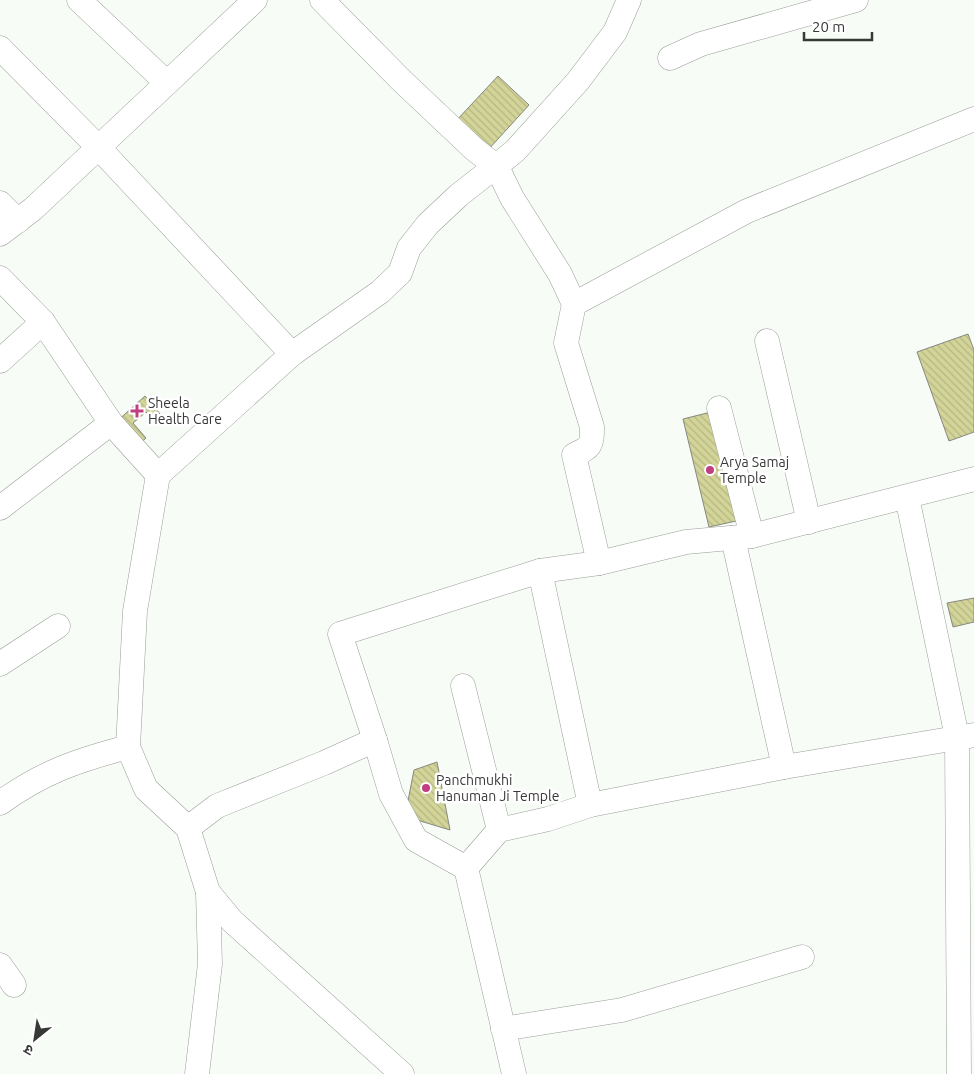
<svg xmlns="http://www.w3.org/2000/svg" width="974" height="1074" viewBox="0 0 974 1074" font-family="Ubuntu,'Noto Sans Devanagari',sans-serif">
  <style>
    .building { fill: url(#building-back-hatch); stroke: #878780 }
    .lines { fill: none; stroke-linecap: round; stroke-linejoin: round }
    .street-casing { stroke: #999e98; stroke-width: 25 }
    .street { stroke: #fff; stroke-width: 24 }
    .poi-dot { fill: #c23e83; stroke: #fff; stroke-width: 2 }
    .labels { text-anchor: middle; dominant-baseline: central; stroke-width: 5; stroke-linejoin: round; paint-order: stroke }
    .poi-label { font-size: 14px; fill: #373937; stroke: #fff; text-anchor: start }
  </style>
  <defs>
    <pattern id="building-back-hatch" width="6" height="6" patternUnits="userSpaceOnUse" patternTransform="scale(1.25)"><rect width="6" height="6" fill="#d2d498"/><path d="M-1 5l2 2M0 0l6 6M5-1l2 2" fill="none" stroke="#b5b784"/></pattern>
  </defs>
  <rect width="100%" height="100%" fill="#f7fcf6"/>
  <g class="building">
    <polygon points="498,76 529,105 487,151 455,122"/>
    <polygon points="968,334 974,350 974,432 949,441 917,352"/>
    <polygon points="145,396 161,415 154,421 146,412 133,423 146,438 136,447 115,423"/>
    <polygon points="711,412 736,521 709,527 683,419"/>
    <polygon points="974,598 974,622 953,627 947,603"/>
    <polygon points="437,762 450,830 417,820 407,806 414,770"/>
  </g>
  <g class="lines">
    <g class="street-casing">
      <g id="street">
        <path d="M322,0L401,80L474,149L497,167L512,198L560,274L574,304L566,343L592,427C592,446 591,447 574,455L599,563"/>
        <polyline points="0,48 99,148 292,354"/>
        <polyline points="670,58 701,44 856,0"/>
        <polyline points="167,83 255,0"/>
        <polyline points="0,203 18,221"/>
        <polyline points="0,234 33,209 167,83 79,0"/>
        <polyline points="0,278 43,322 111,423 158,475 135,611 128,747 146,789 188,828 208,892 232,921 402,1074"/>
        <polyline points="574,304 747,211 974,119"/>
        <polyline points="767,341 809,522"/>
        <polyline points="0,361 43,322"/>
        <polyline points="719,408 752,536"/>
        <polyline points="158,475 292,354 380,292 400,273 409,248 428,224 459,195 515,151 578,81 615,32 629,0"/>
        <polyline points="907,497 957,737 959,1074"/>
        <polyline points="0,508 111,423"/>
        <polyline points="733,538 784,767"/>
        <polyline points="540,571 590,805"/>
        <polyline points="0,664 58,626"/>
        <polyline points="463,686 499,830"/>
        <path d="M0,803C43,772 78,760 128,747"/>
        <polyline points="188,828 217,806 324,763 375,740"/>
        <polyline points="466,868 499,830 548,819 590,805 784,767 974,735"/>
        <polyline points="0,965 14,985"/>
        <polyline points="503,1029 622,1010 802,957"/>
        <polyline points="197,1074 210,964 208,892"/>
        <polyline points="514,1074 466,868 416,840 391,794 375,740 340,634 540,571 599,563 686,542 752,536 974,479"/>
      </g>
    </g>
    <use href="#street" class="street"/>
  </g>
  <g class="poi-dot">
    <path d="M134.5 403.5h5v5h5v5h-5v5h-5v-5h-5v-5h5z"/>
    <circle cx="710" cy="470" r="5"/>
    <circle cx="426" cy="788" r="5"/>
  </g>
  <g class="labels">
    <g class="poi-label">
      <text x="148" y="403">Sheela<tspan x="148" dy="16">Health Care</tspan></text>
      <text x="720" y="462">Arya Samaj<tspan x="720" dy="16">Temple</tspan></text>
      <text x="436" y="780">Panchmukhi<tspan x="436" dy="16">Hanuman Ji Temple</tspan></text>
    </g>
  </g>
  <g transform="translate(35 1039) rotate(210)" stroke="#ffffff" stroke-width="4" paint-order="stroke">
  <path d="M0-4L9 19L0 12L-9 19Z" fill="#373937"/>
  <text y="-8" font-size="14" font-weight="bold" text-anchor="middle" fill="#373937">उ</text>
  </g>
  <path d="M804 32v8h68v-8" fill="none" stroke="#373937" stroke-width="2.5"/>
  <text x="812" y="32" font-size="15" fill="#373937" stroke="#ffffff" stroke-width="4" paint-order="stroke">20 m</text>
</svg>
